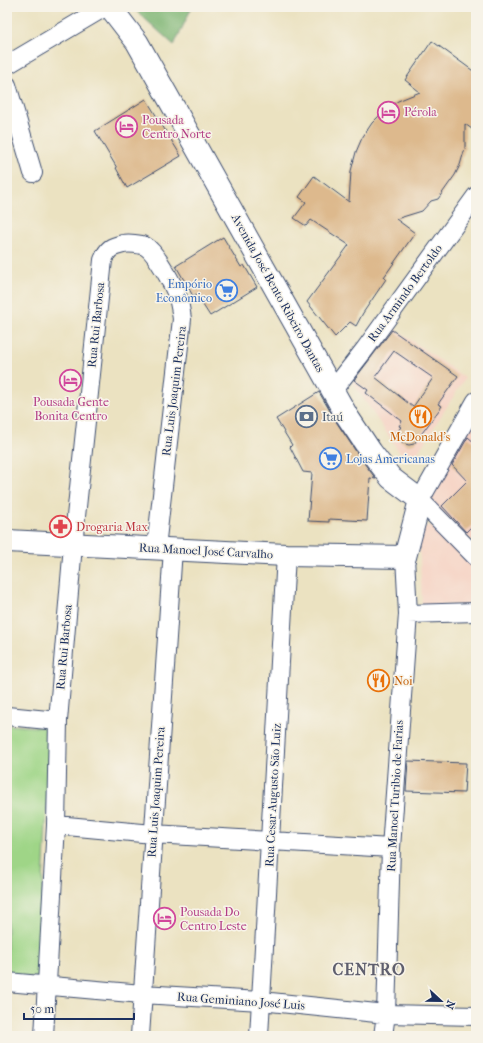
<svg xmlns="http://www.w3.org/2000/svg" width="483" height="1043" viewBox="0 0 483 1043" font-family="'IM FELL French Canon',serif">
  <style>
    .built { fill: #f6d2c3 }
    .green { fill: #9fd587; stroke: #5d8272 }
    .forest { fill: #7fb674; stroke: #4d7269 }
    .building { fill: #ddb98d; fill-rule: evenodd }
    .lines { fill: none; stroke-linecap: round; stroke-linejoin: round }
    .street-casing { stroke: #3a4a6d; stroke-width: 20 }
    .secondary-casing { stroke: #3a4a6d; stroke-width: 24 }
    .street { stroke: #fff; stroke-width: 18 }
    .secondary { stroke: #fff; stroke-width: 22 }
    .labels { text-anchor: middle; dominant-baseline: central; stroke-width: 3; stroke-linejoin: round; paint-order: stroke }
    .hotel-label { font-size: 12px; fill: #b23c85; stroke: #f7f3e8; text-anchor: start }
    .shop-label { font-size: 12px; fill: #366cbe; stroke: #f7f3e8; text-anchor: end }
    .street-label { font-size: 12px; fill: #1b2f5e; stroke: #f7f3e8 }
    .service-label { font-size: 12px; fill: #4e5e75; stroke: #f7f3e8; text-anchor: start }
    .food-label { font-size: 12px; fill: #c56008; stroke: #f7f3e8 }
    .health-label { font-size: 12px; fill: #be3a42; stroke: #f7f3e8; text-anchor: start }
    .district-label { font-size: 16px; font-weight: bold; letter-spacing: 1px; fill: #5f5f6e; stroke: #f7f3e8 }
  </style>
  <rect width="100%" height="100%" fill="#f7f3e8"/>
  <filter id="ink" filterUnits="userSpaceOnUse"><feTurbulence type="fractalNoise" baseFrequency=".025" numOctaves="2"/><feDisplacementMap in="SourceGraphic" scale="8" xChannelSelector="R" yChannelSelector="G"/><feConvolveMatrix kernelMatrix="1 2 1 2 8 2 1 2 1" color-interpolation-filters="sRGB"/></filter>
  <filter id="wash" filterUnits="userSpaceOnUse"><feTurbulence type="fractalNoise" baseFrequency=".012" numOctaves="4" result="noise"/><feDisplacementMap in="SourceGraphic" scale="16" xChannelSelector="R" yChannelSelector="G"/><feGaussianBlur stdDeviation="0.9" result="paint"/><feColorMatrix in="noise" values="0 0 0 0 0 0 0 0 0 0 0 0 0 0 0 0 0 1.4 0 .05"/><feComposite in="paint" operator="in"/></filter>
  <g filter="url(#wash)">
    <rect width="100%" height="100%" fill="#ebe2c1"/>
    <!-- built -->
    <path class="built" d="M 388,324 L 465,378 L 417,454 L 412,455 L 400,453 L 351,380 Z
      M 476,413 L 476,545 L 433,503 L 427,493 Z
      M 428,525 L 434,527 L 476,567 L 476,605 L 422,606 L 419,536 L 423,529 Z"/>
    <!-- green -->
    <path class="green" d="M 7,725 L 51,728 L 38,978 L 7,977 Z"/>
    <!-- forest -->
    <path class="forest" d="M 132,7 L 192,7 L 174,45 Z"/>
    <g id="blocks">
      <!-- building -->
      <path class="building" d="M 432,41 L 476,73 L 476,132 L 465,124 L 465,148 L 460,165 L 455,175 L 438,199 L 431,201 L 422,211 L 396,219 L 415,233 L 384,277 L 386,279 L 363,313 L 356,326 L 350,322 L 335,337 L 307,302 L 349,245 L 311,220 L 306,226 L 294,218 L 306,202 L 299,197 L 314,176 L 349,202 L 351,171 L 356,152 L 362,138 L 372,123 L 386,109 L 398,101 L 420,92 L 405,80 Z
        M 146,99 L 181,156 L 127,188 L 116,168 L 117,168 L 95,131 Z
        M 223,237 L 241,267 L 244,265 L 257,287 L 210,316 L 196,294 L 193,296 L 176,266 Z
        M 392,330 L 458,376 L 438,404 L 442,406 L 414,444 L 409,445 L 405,444 L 394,436 L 401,427 L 399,426 L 402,421 L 366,393 L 368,390 L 354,380 ZM 394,351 L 433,378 L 413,407 L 375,377 Z
        M 319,392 L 337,423 L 361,459 L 376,479 L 370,478 L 367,521 L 329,519 L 329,522 L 308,521 L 312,473 L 303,472 L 290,447 L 292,445 L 276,419 Z
        M 468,437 L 476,444 L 476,522 L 466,532 L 442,506 L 467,481 L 452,465 Z
        M 408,761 L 466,763 L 464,793 L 406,791 Z"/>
    </g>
  </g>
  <g filter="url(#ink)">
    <use href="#blocks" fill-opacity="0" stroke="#3a4a6d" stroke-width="1"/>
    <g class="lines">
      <defs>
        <path id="street" d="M 7,65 L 105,7
          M 7,85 L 33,173
          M 333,390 L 365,349 L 476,196
          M 476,401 L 420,500 L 476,557
          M 408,614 L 476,612
          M 7,716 L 58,721
          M 56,825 L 153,834 L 391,848
          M 7,982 L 142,994 L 261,1001 L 386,1014 L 476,1016
          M 44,1036 L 56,825 L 58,721 L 73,545 L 103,260 C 108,248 111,247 123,244 C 129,243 140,244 145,246 C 156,252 174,286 178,298 C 180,305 181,312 182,319 L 156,548
          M 140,1036 L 173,549
          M 259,1036 L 286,555
          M 383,1036 L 386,1014 L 391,848 L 408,614 L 405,557"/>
        <path id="secondary" d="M 7,541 L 286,555 L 405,557 L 420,500 L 391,478 L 371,452 L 347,416 L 137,42 L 110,7"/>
      </defs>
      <!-- street casing -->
      <use href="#street" class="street-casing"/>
      <!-- secondary casing -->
      <use href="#secondary" class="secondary-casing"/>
      <!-- street -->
      <use href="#street" class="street"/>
      <!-- secondary -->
      <use href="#secondary" class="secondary"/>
    </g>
  </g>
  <!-- icons -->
  <defs>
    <symbol id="hotel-ring" viewBox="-11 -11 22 22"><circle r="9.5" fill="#f7f3e8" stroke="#d1479c" stroke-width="1.5"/><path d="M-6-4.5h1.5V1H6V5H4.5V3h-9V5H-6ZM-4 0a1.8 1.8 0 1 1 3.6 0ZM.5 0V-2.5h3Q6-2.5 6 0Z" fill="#d1479c"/></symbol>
    <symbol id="supermarket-ring" viewBox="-11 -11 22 22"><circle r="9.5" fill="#f7f3e8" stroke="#3f7fe0" stroke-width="1.5"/><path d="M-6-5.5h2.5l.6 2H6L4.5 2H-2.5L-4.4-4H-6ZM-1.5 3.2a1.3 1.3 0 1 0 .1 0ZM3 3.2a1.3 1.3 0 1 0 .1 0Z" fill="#3f7fe0"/></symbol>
    <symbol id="restaurant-ring" viewBox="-11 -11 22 22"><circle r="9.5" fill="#f7f3e8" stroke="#e8710a" stroke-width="1.5"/><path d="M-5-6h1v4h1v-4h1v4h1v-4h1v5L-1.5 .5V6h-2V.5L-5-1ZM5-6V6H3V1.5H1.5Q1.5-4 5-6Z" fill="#e8710a"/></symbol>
    <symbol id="bank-ring" viewBox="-11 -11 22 22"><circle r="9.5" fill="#f7f3e8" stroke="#5c6f8a" stroke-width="1.5"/><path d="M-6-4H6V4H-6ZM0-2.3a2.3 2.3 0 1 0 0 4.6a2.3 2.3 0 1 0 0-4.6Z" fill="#5c6f8a"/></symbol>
    <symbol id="pharmacy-ring" viewBox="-11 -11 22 22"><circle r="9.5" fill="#f7f3e8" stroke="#e0444e" stroke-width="1.5"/><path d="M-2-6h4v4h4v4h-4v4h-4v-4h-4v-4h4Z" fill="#e0444e"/></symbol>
  </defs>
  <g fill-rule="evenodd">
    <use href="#hotel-ring" x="376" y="100" width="25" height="25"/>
    <use href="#hotel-ring" x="114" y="114" width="25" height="25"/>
    <use href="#supermarket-ring" x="214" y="278" width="25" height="25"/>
    <use href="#hotel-ring" x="58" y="368" width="25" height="25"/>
    <use href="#restaurant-ring" x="408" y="404" width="25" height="25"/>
    <use href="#bank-ring" x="294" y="404" width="25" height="25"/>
    <use href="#supermarket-ring" x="318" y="446" width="25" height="25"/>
    <use href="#pharmacy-ring" x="48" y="514" width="25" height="25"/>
    <use href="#restaurant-ring" x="366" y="668" width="25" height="25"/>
    <use href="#hotel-ring" x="152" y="906" width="25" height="25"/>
  </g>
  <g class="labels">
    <!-- hotel labels -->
    <g class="hotel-label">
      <text x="404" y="112">Pérola</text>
      <text x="142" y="120">Pousada<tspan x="142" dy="14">Centro Norte</tspan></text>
      <text x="71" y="402" text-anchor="middle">Pousada Gente<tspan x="71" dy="14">Bonita Centro</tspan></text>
      <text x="180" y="912">Pousada Do<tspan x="180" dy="14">Centro Leste</tspan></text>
    </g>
    <!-- shop labels -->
    <g class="shop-label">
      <text x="212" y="284">Empório<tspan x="212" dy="14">Econômico</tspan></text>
      <text x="346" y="459" text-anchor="start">Lojas Americanas</text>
    </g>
    <!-- street labels -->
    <g class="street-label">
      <text transform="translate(278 293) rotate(61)">Avenida José Bento Ribeiro Dantas</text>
      <text transform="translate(405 293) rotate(-54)">Rua Armindo Bertoldo</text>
      <text transform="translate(96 325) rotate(-84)">Rua Rui Barbosa</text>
      <text transform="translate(174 391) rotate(-83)">Rua Luis Joaquim Pereira</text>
      <text transform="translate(206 551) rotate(3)">Rua Manoel José Carvalho</text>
      <text transform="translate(64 647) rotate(-85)">Rua Rui Barbosa</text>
      <text transform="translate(156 792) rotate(-86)">Rua Luis Joaquim Pereira</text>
      <text transform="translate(273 795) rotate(-87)">Rua Cesar Augusto São Luiz</text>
      <text transform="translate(395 796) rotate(-87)">Rua Manoel Turibio de Farias</text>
      <text transform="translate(241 1001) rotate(4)">Rua Geminiano José Luis</text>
    </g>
    <!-- service labels -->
    <g class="service-label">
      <text x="322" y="417">Itaú</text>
    </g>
    <!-- food labels -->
    <g class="food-label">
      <text x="420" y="437">McDonald's</text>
      <text x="394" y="681" text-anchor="start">Noi</text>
    </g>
    <!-- health labels -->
    <g class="health-label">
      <text x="76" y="527">Drogaria Max</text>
    </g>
    <!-- district labels -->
    <g class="district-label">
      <text x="369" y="969">CENTRO</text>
    </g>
  </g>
  <!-- margin -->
  <rect width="483" height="1043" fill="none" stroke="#f7f3e8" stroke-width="24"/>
  <!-- north arrow -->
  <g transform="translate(441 1001) rotate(112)" stroke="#f7f3e8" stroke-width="3" paint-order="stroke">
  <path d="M0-3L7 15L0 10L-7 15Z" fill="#1b2f5e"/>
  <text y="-6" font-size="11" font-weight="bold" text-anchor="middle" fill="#1b2f5e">N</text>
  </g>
  <!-- scale -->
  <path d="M24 1013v6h110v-6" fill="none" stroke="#1b2f5e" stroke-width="2"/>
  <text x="30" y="1013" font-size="12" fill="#1b2f5e" stroke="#f7f3e8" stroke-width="3" paint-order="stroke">50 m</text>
</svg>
